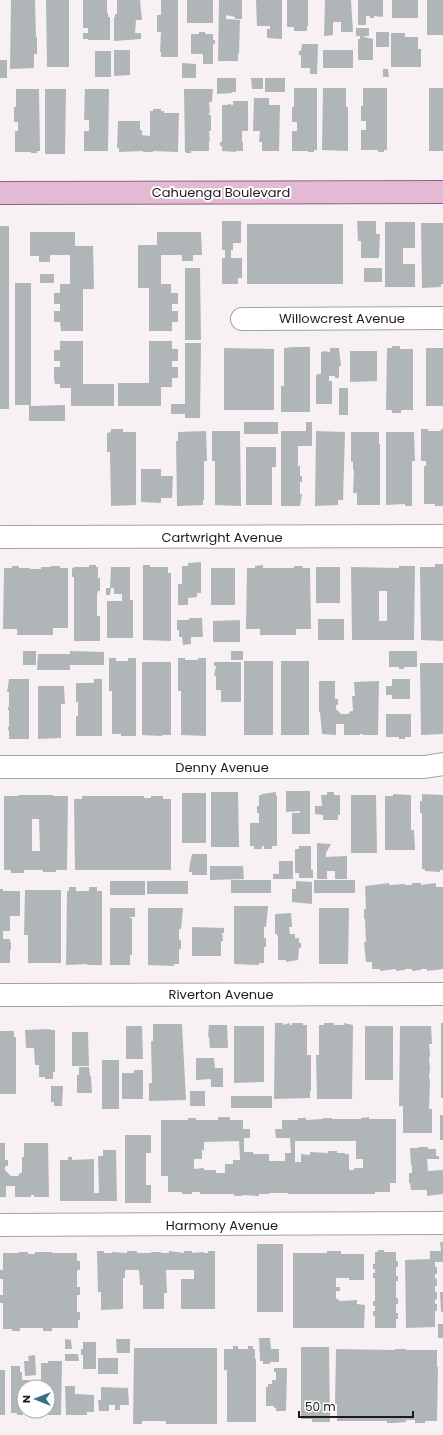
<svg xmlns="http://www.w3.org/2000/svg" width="443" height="1435" viewBox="0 0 443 1435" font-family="Poppins,sans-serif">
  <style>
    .building { fill: #b0b6b8; fill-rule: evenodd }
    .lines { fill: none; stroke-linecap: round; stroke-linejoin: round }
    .minor-casing { stroke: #a5a0a3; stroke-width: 24 }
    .major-casing { stroke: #916381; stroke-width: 24 }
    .minor { stroke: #fff; stroke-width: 22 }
    .major { stroke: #e3b9d4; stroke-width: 22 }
    .labels { text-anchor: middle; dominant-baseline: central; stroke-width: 4; stroke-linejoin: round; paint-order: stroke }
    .street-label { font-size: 13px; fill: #1d1b1c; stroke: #fff }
  </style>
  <rect width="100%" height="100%" fill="#f7f1f4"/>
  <!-- building -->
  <path class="building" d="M 11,0 L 35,0 L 36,37 L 37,37 L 37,54 L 34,54 L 34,68 L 10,69 Z
    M 46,0 L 69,0 L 69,67 L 47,67 Z
    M 83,0 L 107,0 L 107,13 L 108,13 L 108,17 L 110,17 L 110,40 L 88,40 L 88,39 L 83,39 L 83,33 L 88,33 L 88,28 L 83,28 Z
    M 117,0 L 140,0 L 142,20 L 136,20 L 135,33 L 141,33 L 141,39 L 114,41 L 114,17 L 115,17 L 115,14 L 117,14 Z
    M 161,0 L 178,0 L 178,57 L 161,57 L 161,52 L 160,52 L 161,32 L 157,32 L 157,15 L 161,15 Z
    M 187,0 L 213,0 L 213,23 L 187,23 Z
    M 219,0 L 242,0 L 242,19 L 235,19 L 235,17 L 226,15 L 226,19 L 240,20 L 239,54 L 238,54 L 238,61 L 218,61 Z
    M 256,0 L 282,0 L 282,39 L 267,38 L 267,29 L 270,29 L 270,26 L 257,26 Z
    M 287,0 L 308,0 L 308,26 L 307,26 L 307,31 L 294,31 L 294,27 L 287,27 Z
    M 325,0 L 351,0 L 353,32 L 341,32 L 341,22 L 333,22 L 333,35 L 324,36 Z
    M 358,0 L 383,0 L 383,17 L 374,16 L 374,18 L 370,18 L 370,16 L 366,16 L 366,25 L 358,25 Z
    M 392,0 L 418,0 L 418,18 L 392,18 Z
    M 427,0 L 443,0 L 443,35 L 427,35 Z
    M 356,28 L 369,28 L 369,36 L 364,36 L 364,37 L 373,39 L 373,60 L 358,60 L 358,39 L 360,39 L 360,36 L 356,36 Z
    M 199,32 L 205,32 L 205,34 L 213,34 L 213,40 L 215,40 L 215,44 L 213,44 L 213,64 L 203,64 L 203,54 L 191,54 L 191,34 L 199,34 Z
    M 376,32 L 389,32 L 389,47 L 376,47 Z
    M 391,33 L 405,33 L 405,37 L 418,37 L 418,49 L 421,49 L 421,67 L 391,67 Z
    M 302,44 L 318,44 L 317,74 L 310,74 L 310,68 L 301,68 L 301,55 L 299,55 L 299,51 L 301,51 Z
    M 114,50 L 130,50 L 130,75 L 114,76 Z
    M 323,50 L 353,50 L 353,68 L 323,68 Z
    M 95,51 L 111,51 L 111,77 L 95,77 Z
    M 0,60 L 7,60 L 7,78 L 0,78 Z
    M 182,63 L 196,64 L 196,78 L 182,78 Z
    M 383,69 L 388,69 L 389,77 L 383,77 Z
    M 217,78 L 236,78 L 236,92 L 232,92 L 232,93 L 217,94 Z
    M 251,78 L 263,78 L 263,89 L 252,89 Z
    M 265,78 L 285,78 L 285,92 L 265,92 Z
    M 294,88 L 317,88 L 317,150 L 314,150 L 314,152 L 308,152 L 308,151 L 292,151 L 292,131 L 297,131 L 297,122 L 292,122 L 292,107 L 294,107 Z
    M 323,88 L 346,88 L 346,107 L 348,107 L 348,151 L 322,150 Z
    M 363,88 L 387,88 L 387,150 L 384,150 L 384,152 L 378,152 L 378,150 L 361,150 L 361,130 L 366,130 L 366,121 L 361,121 L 361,106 L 363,106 Z
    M 429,88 L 443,88 L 443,151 L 429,151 Z
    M 16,89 L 39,89 L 40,151 L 37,151 L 37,153 L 31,153 L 31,152 L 15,152 L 15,131 L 18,131 L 18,122 L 14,122 L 14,107 L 16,107 Z
    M 45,89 L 66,89 L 65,154 L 45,154 Z
    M 85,89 L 109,89 L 108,151 L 84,151 L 84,131 L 89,131 L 89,120 L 84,120 Z
    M 184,89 L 213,89 L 212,102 L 209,102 L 210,113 L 209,113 L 209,115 L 211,115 L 211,131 L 209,131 L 210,141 L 209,141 L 209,151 L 191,151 L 191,153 L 186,153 L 186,152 L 185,152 Z
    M 254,98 L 269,98 L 269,105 L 280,105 L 279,151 L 262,151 L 262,142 L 259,142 L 260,131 L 253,131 Z
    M 233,101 L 248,101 L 248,131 L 242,131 L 242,142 L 243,142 L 243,151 L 236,151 L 236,152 L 222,151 L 222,146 L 220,146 L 220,142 L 222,142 L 222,105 L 228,105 L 228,104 L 233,105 Z
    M 153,109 L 161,109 L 161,111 L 164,111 L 164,113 L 179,113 L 178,152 L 153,151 L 153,152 L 143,152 L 143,151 L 119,152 L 119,148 L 117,148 L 118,121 L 140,121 L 140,130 L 142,130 L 142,135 L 150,136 L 150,111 L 153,111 Z
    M 222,221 L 241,221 L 241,243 L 233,243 L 233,250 L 231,250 L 231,258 L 242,258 L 242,278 L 238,278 L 238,284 L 222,284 L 222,258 L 225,258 L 225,250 L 222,250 Z
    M 357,221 L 376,221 L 376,234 L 380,234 L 379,258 L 361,258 L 361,241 L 358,241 Z
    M 385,222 L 415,222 L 415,248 L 403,248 L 403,264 L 415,264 L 415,287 L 385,287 Z
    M 421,223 L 443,223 L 443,284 L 441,284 L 441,287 L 422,288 Z
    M 247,224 L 343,224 L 343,284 L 247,284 Z
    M 0,226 L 9,226 L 9,409 L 0,409 Z
    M 30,232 L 75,232 L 75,246 L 93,246 L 94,289 L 83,289 L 83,331 L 61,331 L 60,322 L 54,322 L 54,311 L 60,311 L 60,304 L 54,304 L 54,293 L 60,293 L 60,284 L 70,284 L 70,255 L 50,255 L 50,262 L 39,262 L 39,256 L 30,256 Z
    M 157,232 L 201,232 L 202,255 L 193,255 L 193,261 L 182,261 L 182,255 L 161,255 L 161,284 L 171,284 L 171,293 L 178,293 L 178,304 L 172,304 L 172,311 L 178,311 L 178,322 L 172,322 L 172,331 L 149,331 L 149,288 L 138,288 L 138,245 L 157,245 Z
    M 185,268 L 200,268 L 201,340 L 185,340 Z
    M 364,268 L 382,268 L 382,282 L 364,282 Z
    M 40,274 L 54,274 L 54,283 L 40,283 Z
    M 15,283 L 31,283 L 31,406 L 65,405 L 65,421 L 29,421 L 29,405 L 15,405 Z
    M 60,341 L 83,341 L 83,384 L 114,384 L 114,406 L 71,406 L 71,388 L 60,388 L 60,384 L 55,384 L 54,379 L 54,367 L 60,367 L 60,361 L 54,361 L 54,350 L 60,350 Z
    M 149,341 L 172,341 L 172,349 L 178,349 L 178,361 L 172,361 L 172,367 L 178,367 L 178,378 L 172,378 L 172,387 L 161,387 L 161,406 L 118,406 L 118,383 L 149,383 Z
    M 185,343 L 201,343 L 200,418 L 185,418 L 185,414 L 171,414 L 171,404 L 185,404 Z
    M 392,346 L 400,346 L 400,349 L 413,349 L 413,410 L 401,410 L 401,413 L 392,413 L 392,410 L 386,410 L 387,348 L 392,348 Z
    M 294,347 L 310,347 L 310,412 L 281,412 L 281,386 L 284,386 L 284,348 Z
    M 224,348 L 274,349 L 274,410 L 224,410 Z
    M 330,348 L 339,348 L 341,366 L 339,366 L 339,378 L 335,378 L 335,376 L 329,376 L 329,381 L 332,381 L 332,404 L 316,404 L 316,376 L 317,374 L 321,374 L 321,352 L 323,352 L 323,351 L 330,352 Z
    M 426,348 L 443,348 L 443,406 L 426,406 Z
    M 350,351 L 377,351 L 377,381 L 350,382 Z
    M 339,388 L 348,388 L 348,415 L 339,415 Z
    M 244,422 L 278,422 L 278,434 L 244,434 Z
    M 306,422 L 312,422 L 312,446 L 298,446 L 298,466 L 300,466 L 300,476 L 302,476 L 302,482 L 300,482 L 300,494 L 302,494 L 300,506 L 281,506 L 281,431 L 306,431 Z
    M 111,429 L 123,429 L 123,432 L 136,432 L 136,505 L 111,506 L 110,452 L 107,452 L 107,433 L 111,432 Z
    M 421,429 L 428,429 L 428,431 L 441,431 L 441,429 L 443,429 L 443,506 L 435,506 L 435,504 L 424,504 L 424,466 L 426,466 L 426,461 L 421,461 Z
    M 206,431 L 207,461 L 204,461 L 204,500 L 203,500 L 203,505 L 177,506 L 176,441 L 178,441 L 178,432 Z
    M 212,431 L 240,431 L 241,506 L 215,505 L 215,461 L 212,461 Z
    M 316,431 L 345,432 L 343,500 L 338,500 L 338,505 L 315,506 Z
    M 351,432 L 379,432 L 379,444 L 380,444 L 380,505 L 357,505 L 357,493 L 353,493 L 354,470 L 353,470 L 353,462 L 351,462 Z
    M 386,432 L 414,432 L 415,461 L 412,461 L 412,506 L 405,506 L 405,504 L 386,505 Z
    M 246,447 L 276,447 L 276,467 L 272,467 L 272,505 L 246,505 Z
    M 141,469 L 161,469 L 161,476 L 173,476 L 172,498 L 161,498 L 161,503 L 141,502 Z
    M 201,562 L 201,593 L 197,593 L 197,597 L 188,598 L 188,605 L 178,605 L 178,584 L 182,584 L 182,566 L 188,566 L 188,563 Z
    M 435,564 L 442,564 L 443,565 L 443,641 L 421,640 L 420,567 L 435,567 Z
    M 89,565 L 96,565 L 96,567 L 98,567 L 98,578 L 100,578 L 100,591 L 98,591 L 97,596 L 97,616 L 100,616 L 100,641 L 74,641 L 74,577 L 72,577 L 72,569 L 74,567 L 89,567 Z
    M 143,565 L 150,565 L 150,567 L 168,567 L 168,573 L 171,573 L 171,641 L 143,640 Z
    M 263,565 L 263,568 L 294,568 L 294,566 L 302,566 L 303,568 L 310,568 L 311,629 L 296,629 L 296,635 L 260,635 L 260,629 L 246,629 L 247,568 L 255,568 L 255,566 Z
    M 12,566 L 19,566 L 19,568 L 30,568 L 30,569 L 41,569 L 41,567 L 51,567 L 51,566 L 60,566 L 60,568 L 68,568 L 68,628 L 53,628 L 53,635 L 17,635 L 17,629 L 3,629 L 4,568 L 12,568 Z
    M 399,566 L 415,566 L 414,640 L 352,640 L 351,567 L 399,568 ZM 379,591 L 387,591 L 387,621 L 379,621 Z
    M 111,567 L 130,567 L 130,600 L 133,600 L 133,638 L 107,638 L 107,601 L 122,601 L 122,594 L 114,594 L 114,588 L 111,588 L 110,595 L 106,595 L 106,588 L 110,588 Z
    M 316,567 L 340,567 L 340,603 L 316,603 Z
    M 211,568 L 235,568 L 235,605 L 211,605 Z
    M 190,618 L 202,618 L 203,637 L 191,637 L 191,644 L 183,645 L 182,637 L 179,637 L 179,630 L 177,630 L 177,620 L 188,620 Z
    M 318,619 L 344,619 L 344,640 L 318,640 Z
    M 240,620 L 240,642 L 213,642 L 213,621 Z
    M 23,651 L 36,651 L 36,665 L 23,665 Z
    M 70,651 L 104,652 L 104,665 L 70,665 L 70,670 L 37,670 L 38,654 L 70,654 Z
    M 231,651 L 243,651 L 243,660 L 231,660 Z
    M 389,651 L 417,651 L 417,667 L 404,667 L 404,669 L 399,669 L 399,667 L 389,667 Z
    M 109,658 L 116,658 L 116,661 L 128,661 L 128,658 L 136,658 L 136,736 L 121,736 L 121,734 L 112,734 L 112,691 L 109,691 Z
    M 178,658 L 185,658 L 185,660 L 198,660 L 198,658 L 206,658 L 206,736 L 181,735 L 181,691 L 178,691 Z
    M 244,661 L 273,661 L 273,735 L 244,735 Z
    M 281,661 L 309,661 L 309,735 L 281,735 Z
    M 142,662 L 171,662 L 171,735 L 162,735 L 162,736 L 142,735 Z
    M 214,662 L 241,662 L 241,702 L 221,702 L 221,690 L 216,690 L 216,676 L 214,676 L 216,666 L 214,666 Z
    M 420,663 L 443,663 L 443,734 L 421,735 Z
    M 9,679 L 29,679 L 29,739 L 9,739 L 9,730 L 8,730 L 8,727 L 9,727 L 9,710 L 8,710 L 8,707 L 9,707 L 9,692 L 7,692 Z
    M 94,679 L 102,679 L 102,736 L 76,736 L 76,716 L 78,716 L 78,702 L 76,702 L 76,683 L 94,683 Z
    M 392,679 L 410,679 L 410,699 L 392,699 L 392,695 L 386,695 L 386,686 L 392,686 Z
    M 319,681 L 335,681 L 335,699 L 338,699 L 338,705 L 336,705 L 336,709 L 341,714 L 348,714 L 351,711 L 353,711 L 352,696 L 355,696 L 354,682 L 379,681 L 378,735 L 363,735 L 363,734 L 360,734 L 360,735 L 344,735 L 344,724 L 336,724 L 336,735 L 322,734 L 320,712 L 319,712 Z
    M 38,686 L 64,686 L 65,704 L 61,704 L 61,738 L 38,739 Z
    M 386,714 L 411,714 L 411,737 L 405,737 L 405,739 L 399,739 L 399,737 L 386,737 Z
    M 286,791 L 310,791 L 310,834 L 292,834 L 292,813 L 299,813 L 301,811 L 286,812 Z
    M 211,792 L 238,792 L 239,847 L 211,847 Z
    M 276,792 L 276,796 L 277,796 L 277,846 L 272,846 L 272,849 L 264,849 L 264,846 L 262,846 L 262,849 L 254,849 L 254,846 L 250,846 L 250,823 L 259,823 L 259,813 L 257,813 L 257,806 L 259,806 L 259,795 L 262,795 L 262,794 Z
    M 327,792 L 334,792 L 334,795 L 340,795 L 340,815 L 338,815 L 338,820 L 323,820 L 323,815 L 315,814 L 315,806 L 322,806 L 321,795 L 327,795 Z
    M 182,793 L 206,793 L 206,843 L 182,843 Z
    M 393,794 L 411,795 L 411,830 L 414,830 L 415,850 L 385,850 L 385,796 L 393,796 Z
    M 422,794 L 443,795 L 443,870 L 440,870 L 440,872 L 425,871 L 425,869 L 422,869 L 422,813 L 420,813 L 420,801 L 422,801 Z
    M 18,795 L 53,795 L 53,796 L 68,796 L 67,870 L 56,870 L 56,872 L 43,872 L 43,870 L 24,870 L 24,873 L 11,873 L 11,870 L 4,870 L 4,796 L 18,796 ZM 32,819 L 39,819 L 40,851 L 32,851 Z
    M 351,795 L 376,795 L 377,853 L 351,853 Z
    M 82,796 L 144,796 L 144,798 L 151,798 L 151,796 L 163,796 L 163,799 L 171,799 L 171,870 L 75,870 L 74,799 L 82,799 Z
    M 317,843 L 331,844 L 326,853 L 326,857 L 347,856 L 347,879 L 335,879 L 335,871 L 327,871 L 327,879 L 317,879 Z
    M 299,846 L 311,846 L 311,870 L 313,870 L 313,878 L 299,878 L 299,873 L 295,873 L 295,849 L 299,849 Z
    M 192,854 L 207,854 L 207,875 L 192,875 L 192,872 L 189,872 L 190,863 Z
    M 279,861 L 293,861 L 293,879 L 273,879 L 273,874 L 279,874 Z
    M 210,866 L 243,866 L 244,879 L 210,880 Z
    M 231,880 L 271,880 L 271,893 L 231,893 Z
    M 314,880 L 355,880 L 355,893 L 314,893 Z
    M 110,881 L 145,881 L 145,895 L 110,895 Z
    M 147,881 L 188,881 L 188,894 L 147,894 Z
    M 296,881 L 312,882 L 312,904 L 292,902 L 292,889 L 296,889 Z
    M 389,883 L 389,885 L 405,884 L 405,885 L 412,885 L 412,883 L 421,883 L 421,885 L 436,883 L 436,887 L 443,887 L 443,969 L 427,971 L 427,969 L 421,969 L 421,970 L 412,971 L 412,969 L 405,969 L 405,970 L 396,971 L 396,969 L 380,971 L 380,969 L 372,969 L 372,962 L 366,962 L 364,942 L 366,942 L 365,919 L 364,919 L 364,909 L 366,909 L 365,886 Z
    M 69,887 L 76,887 L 76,891 L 89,891 L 89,887 L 97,887 L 97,891 L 102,891 L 102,965 L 87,965 L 87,964 L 66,965 L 67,891 L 69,891 Z
    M 0,889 L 3,889 L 3,891 L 20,891 L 20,916 L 10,916 L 10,931 L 3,931 L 3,939 L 10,939 L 10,942 L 11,942 L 11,950 L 10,950 L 10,963 L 0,963 Z
    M 25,890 L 61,890 L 61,963 L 28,963 L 28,935 L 24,935 Z
    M 234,906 L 268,906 L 266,927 L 264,927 L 264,938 L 266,938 L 266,947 L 264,947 L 264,963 L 259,963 L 259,965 L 234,964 Z
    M 110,908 L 135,908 L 135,917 L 130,917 L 130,918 L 132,918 L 132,955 L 130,955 L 130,965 L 110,965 Z
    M 148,908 L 183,908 L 181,929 L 179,929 L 179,940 L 181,940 L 181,949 L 179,949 L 179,964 L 174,964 L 174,966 L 148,965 Z
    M 319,908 L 349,908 L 348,964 L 319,964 Z
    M 291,913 L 292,927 L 289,927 L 290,934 L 295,934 L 295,938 L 299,938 L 299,943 L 301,943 L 301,948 L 299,948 L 298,960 L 286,962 L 286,960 L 278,960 L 278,938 L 277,934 L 275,934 L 275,914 Z
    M 192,927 L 224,928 L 224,933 L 222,933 L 223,941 L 221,941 L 221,956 L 192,956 Z
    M 275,1023 L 283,1023 L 283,1025 L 290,1023 L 290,1025 L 292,1025 L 292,1023 L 303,1023 L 303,1025 L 307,1025 L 307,1055 L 311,1055 L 311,1091 L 310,1091 L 310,1098 L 274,1099 Z
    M 324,1023 L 334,1023 L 334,1025 L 344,1025 L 344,1023 L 353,1025 L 352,1099 L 317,1099 L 316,1055 L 319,1055 L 319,1025 L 324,1025 Z
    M 441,1023 L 443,1023 L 443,1098 L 441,1098 Z
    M 153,1024 L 182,1024 L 186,1100 L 149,1101 L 149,1083 L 152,1083 L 151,1041 L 153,1041 Z
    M 209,1025 L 227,1025 L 228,1048 L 210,1048 L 209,1037 L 208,1037 Z
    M 126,1026 L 142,1026 L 143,1059 L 126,1059 Z
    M 234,1026 L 264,1026 L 264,1082 L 234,1083 Z
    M 365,1026 L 393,1026 L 393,1080 L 365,1080 Z
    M 400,1026 L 431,1026 L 432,1044 L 429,1044 L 430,1054 L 429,1060 L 430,1068 L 429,1076 L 430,1082 L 429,1109 L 432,1109 L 432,1133 L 403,1133 L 403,1106 L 399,1106 Z
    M 50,1029 L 50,1030 L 55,1030 L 55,1072 L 53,1072 L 53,1079 L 45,1079 L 45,1077 L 39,1077 L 39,1065 L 35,1065 L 34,1048 L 26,1048 L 25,1030 Z
    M 0,1031 L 14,1031 L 14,1037 L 16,1037 L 16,1094 L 0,1094 Z
    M 72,1032 L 88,1032 L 89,1066 L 72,1066 Z
    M 196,1058 L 214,1058 L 215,1068 L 223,1068 L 223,1087 L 211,1087 L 211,1079 L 196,1080 Z
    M 102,1060 L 119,1060 L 119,1109 L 102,1109 Z
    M 79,1067 L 89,1067 L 90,1076 L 91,1076 L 92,1093 L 77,1093 L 77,1075 L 79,1075 Z
    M 134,1070 L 143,1070 L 143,1099 L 122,1099 L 122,1073 L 134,1073 Z
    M 51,1086 L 63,1086 L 62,1106 L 54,1106 L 54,1102 L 51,1102 Z
    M 190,1091 L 205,1091 L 205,1106 L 190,1106 Z
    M 231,1096 L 272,1096 L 272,1108 L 231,1108 Z
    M 440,1115 L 443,1115 L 443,1140 L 440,1140 Z
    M 218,1117 L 230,1117 L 230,1120 L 243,1120 L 243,1129 L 250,1129 L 250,1138 L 244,1138 L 244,1152 L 253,1152 L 253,1154 L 269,1154 L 269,1161 L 285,1161 L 285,1153 L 291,1153 L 290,1138 L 276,1138 L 275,1129 L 282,1129 L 282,1120 L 298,1120 L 298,1118 L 306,1118 L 306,1120 L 323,1119 L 323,1118 L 332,1118 L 332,1119 L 361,1119 L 361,1118 L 369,1117 L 369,1119 L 396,1119 L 396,1183 L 390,1183 L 390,1192 L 375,1192 L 375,1194 L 288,1194 L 288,1193 L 269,1193 L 269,1194 L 259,1194 L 259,1196 L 242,1195 L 242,1196 L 234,1196 L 234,1194 L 200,1194 L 200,1192 L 192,1192 L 192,1194 L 182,1194 L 182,1192 L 168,1192 L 168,1176 L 161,1176 L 161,1120 L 188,1120 L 188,1118 L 196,1118 L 196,1120 L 218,1120 ZM 239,1141 L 240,1160 L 233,1160 L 233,1164 L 225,1164 L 225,1173 L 216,1173 L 216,1170 L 204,1170 L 204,1168 L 194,1169 L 194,1159 L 202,1159 L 202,1150 L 204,1150 L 204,1142 ZM 295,1141 L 356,1141 L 356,1159 L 363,1159 L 363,1168 L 354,1168 L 354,1170 L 349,1170 L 349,1154 L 345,1154 L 345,1153 L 337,1153 L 337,1151 L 328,1151 L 328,1153 L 310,1152 L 310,1155 L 301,1154 L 301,1162 L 295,1162 Z
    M 125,1135 L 151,1135 L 151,1153 L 146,1153 L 146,1185 L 151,1185 L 151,1203 L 125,1203 Z
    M 0,1143 L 5,1143 L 5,1160 L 8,1160 L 8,1166 L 5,1166 L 5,1170 L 11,1176 L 18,1176 L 20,1173 L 22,1173 L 22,1157 L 24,1157 L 24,1143 L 48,1143 L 49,1197 L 34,1197 L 34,1195 L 31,1195 L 31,1197 L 15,1197 L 15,1186 L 6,1186 L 6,1197 L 0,1197 Z
    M 418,1147 L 428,1147 L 428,1149 L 436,1149 L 436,1156 L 439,1156 L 439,1159 L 427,1159 L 428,1171 L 443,1170 L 443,1194 L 427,1196 L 427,1190 L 411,1190 L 410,1183 L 409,1183 L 409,1173 L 412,1173 L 412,1165 L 411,1165 L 410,1148 L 418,1148 Z
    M 103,1150 L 116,1150 L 117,1201 L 60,1201 L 60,1160 L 68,1160 L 68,1157 L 72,1157 L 72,1160 L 94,1159 L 94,1193 L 99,1193 L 98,1156 L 103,1156 Z
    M 440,1242 L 443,1242 L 443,1262 L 435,1262 L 435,1267 L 437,1267 L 437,1274 L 435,1274 L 435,1278 L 437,1279 L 437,1286 L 435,1286 L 435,1292 L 437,1292 L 437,1299 L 435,1300 L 435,1304 L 437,1304 L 437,1311 L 435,1311 L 435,1327 L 406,1328 L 405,1260 L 430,1259 L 430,1251 L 441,1251 Z
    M 257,1244 L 283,1244 L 283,1312 L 257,1312 Z
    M 378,1250 L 384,1250 L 384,1252 L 396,1252 L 396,1261 L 398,1261 L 398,1267 L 396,1267 L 396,1276 L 398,1276 L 398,1281 L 396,1281 L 396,1298 L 398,1298 L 398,1304 L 396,1304 L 396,1313 L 398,1313 L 398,1319 L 396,1319 L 396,1328 L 375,1328 L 375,1316 L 373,1316 L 373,1311 L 375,1311 L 375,1306 L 373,1306 L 373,1301 L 375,1301 L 375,1278 L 373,1278 L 373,1273 L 375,1273 L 375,1269 L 373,1269 L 373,1264 L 375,1264 L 375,1252 L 378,1252 Z
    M 97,1251 L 104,1251 L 104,1253 L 112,1253 L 112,1252 L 127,1253 L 127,1251 L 136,1251 L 138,1253 L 151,1253 L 151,1252 L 161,1252 L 161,1253 L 169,1253 L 169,1251 L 184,1253 L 184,1251 L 192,1251 L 192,1253 L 204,1252 L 204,1253 L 208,1253 L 208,1251 L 215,1251 L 215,1309 L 181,1309 L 181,1279 L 194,1279 L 194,1270 L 166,1270 L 167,1293 L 164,1293 L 164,1309 L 143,1309 L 143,1285 L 140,1285 L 139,1270 L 125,1270 L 125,1278 L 123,1278 L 123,1309 L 101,1310 L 101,1292 L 98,1292 Z
    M 327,1251 L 341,1251 L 341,1254 L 364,1254 L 364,1280 L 349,1280 L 349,1278 L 336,1278 L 336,1287 L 340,1287 L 340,1291 L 336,1291 L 336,1298 L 340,1301 L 357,1300 L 357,1304 L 365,1305 L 364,1328 L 293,1328 L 293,1253 L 327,1253 Z
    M 19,1252 L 28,1252 L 28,1254 L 35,1254 L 35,1252 L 52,1252 L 52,1253 L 77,1253 L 77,1261 L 80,1261 L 80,1270 L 77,1270 L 77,1287 L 80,1287 L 80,1295 L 77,1295 L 77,1312 L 80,1312 L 80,1320 L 78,1320 L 78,1328 L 52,1328 L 52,1331 L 43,1331 L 43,1328 L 20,1328 L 20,1331 L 12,1331 L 12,1329 L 3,1329 L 3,1303 L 0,1303 L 0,1295 L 3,1295 L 3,1279 L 0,1279 L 0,1270 L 3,1270 L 3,1253 L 19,1253 Z
    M 440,1292 L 443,1292 L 443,1312 L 441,1312 Z
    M 438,1324 L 443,1324 L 443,1338 L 438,1338 Z
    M 259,1338 L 270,1338 L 271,1349 L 279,1349 L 279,1362 L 270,1362 L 270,1364 L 263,1364 L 263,1361 L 260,1361 Z
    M 65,1339 L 71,1340 L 72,1349 L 65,1349 Z
    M 116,1339 L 130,1339 L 130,1353 L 117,1353 Z
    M 83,1342 L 96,1342 L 96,1369 L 83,1369 L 83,1355 L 81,1355 L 81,1349 L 83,1349 Z
    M 233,1346 L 238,1346 L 238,1349 L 248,1349 L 248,1346 L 253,1346 L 253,1349 L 255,1349 L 255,1359 L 256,1359 L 256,1422 L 227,1422 L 227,1370 L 224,1370 L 224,1349 L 233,1349 Z
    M 301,1347 L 329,1347 L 330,1422 L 312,1422 L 312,1419 L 301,1419 Z
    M 134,1348 L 217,1348 L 217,1424 L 166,1424 L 166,1421 L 142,1421 L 142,1424 L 133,1424 Z
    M 336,1349 L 395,1350 L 395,1349 L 406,1349 L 406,1350 L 437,1350 L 437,1367 L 438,1367 L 437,1421 L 425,1421 L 425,1423 L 415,1423 L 415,1420 L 406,1420 L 406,1422 L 395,1423 L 387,1423 L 387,1421 L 337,1421 L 337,1404 L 335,1404 Z
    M 65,1354 L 78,1354 L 79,1361 L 65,1361 Z
    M 35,1355 L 36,1375 L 25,1376 L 24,1361 L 29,1361 L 28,1356 Z
    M 98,1358 L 118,1358 L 118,1374 L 98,1374 Z
    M 48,1361 L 62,1361 L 61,1415 L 40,1415 L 40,1411 L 48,1411 L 48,1390 L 49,1386 L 41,1386 L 41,1363 L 48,1363 Z
    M 11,1366 L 20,1366 L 20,1372 L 22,1372 L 22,1380 L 29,1380 L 29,1387 L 24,1387 L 23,1415 L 17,1415 L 17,1413 L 11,1413 Z
    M 274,1368 L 287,1368 L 286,1411 L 276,1411 L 276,1408 L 274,1408 L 274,1406 L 266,1406 L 266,1387 L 268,1387 L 268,1384 L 272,1384 L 272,1380 L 276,1380 L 276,1372 L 274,1372 Z
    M 0,1370 L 5,1370 L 5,1415 L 0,1415 Z
    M 65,1386 L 75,1386 L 75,1394 L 94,1395 L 94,1412 L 87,1412 L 87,1415 L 66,1415 Z
    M 101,1387 L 128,1388 L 129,1405 L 120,1405 L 120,1410 L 115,1410 L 115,1405 L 109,1405 L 109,1411 L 99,1411 L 98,1400 L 101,1400 Z"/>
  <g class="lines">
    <defs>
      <path id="minor" d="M 242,319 L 443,318
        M 0,537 L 443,536
        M 0,767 L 424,767 L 443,764
        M 0,995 L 443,994
        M 0,1225 L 443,1223"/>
      <path id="major" d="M 0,193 L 443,192"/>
    </defs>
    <!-- minor casing -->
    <use href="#minor" class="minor-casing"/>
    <!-- major casing -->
    <use href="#major" class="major-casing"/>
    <!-- minor -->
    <use href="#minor" class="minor"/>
    <!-- major -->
    <use href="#major" class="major"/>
  </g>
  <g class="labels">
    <!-- street labels -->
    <g class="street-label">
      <text x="221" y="192">Cahuenga Boulevard</text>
      <text x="342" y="318">Willowcrest Avenue</text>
      <text x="222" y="537">Cartwright Avenue</text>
      <text x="222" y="767">Denny Avenue</text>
      <text x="221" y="994">Riverton Avenue</text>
      <text x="222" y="1225">Harmony Avenue</text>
    </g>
  </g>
  <!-- north arrow -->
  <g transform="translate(36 1399) rotate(270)"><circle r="19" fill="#ffffff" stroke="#a5a4a4"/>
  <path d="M0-3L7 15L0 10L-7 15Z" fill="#317285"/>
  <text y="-6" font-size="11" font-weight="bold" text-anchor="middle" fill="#1d1b1c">N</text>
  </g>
  <!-- scale -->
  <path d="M299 1411v6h114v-6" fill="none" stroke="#1d1b1c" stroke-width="2"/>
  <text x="305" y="1411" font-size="12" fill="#1d1b1c" stroke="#ffffff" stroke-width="3" paint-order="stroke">50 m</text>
</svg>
